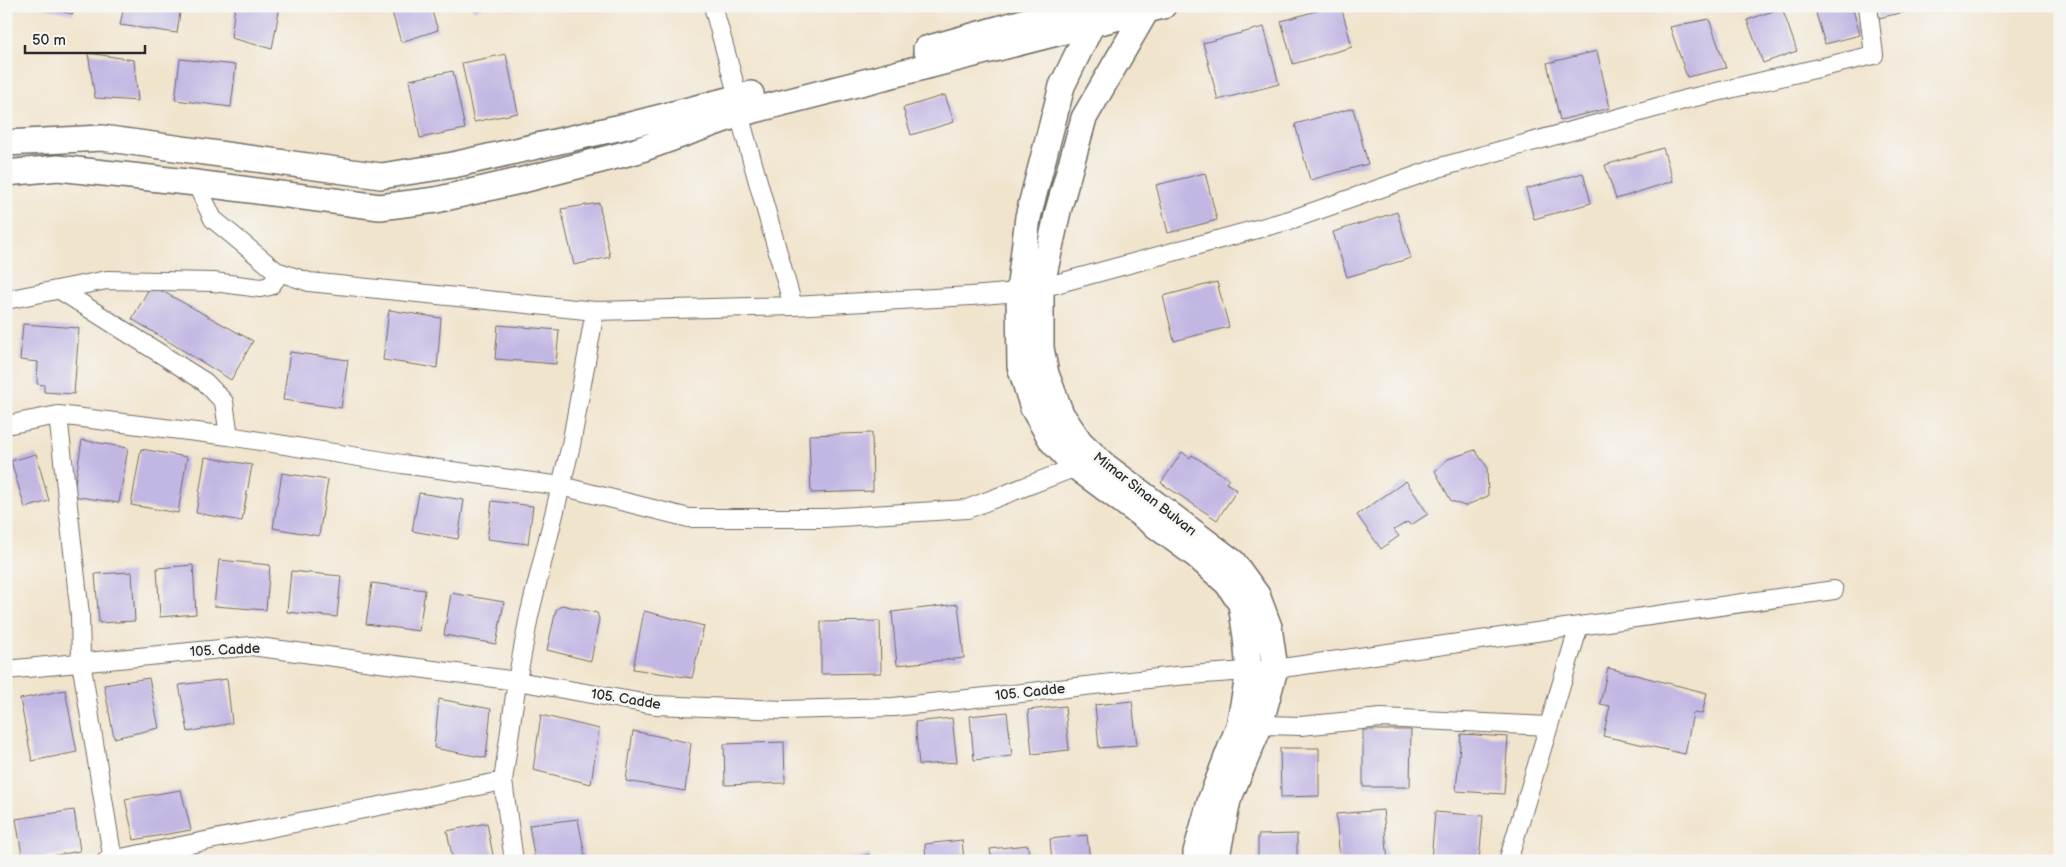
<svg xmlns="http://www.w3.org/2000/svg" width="2066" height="867" viewBox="0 0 2066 867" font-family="'Balsamiq Sans',sans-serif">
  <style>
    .building { fill: #c2b7e3 }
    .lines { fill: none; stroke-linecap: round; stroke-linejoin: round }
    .street-casing { stroke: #706c64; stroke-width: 20 }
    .secondary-casing { stroke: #706c64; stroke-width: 28 }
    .street { stroke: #fff; stroke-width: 18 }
    .secondary { stroke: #fff; stroke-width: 25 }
    .labels { text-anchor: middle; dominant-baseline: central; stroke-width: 5; stroke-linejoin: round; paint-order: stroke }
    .street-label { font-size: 14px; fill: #2b2b2b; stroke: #f6f6f2 }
  </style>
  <rect width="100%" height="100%" fill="#f6f6f2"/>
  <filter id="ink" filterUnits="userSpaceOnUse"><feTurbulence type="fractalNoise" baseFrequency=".02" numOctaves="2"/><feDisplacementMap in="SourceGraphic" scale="10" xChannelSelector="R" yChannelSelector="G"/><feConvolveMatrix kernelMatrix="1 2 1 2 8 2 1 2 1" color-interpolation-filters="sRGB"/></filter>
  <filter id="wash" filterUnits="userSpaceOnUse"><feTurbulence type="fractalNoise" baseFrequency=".0096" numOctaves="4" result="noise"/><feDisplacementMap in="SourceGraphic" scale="20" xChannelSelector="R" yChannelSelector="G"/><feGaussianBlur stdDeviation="1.12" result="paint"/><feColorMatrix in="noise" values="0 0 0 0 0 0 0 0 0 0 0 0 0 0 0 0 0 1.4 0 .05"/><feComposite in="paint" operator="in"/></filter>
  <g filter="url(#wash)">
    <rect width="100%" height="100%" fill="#f1e4cd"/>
    <g id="blocks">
      <!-- building -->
      <path class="building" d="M 35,6 L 74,6 L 73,14 Z
        M 124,6 L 181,6 L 177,33 L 120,25 Z
        M 235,6 L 280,6 L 272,49 L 231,38 Z
        M 390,6 L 430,6 L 438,30 L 401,42 Z
        M 472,6 L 484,6 L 474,11 Z
        M 1334,6 L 1341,6 L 1352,47 L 1293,64 L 1281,21 Z
        M 1814,6 L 1852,6 L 1860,35 L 1825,44 Z
        M 1877,6 L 1925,6 L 1925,7 L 1879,18 Z
        M 1782,8 L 1797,51 L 1763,63 L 1747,20 Z
        M 1709,19 L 1726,68 L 1687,77 L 1670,27 Z
        M 1264,27 L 1279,84 L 1218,100 L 1203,43 Z
        M 1597,51 L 1610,108 L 1560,120 L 1547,63 Z
        M 88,53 L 134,60 L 138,101 L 95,98 Z
        M 506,54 L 518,113 L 474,122 L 462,63 Z
        M 180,59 L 236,65 L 231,107 L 175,100 Z
        M 453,71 L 465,129 L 420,138 L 409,80 Z
        M 945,95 L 954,122 L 911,135 L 903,108 Z
        M 1353,108 L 1368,164 L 1310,180 L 1295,124 Z
        M 1663,148 L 1673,181 L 1616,199 L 1605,165 Z
        M 1205,173 L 1217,220 L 1168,233 L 1156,185 Z
        M 1583,173 L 1591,203 L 1534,219 L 1526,189 Z
        M 599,203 L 610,257 L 574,265 L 561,209 Z
        M 1397,212 L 1411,258 L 1347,277 L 1333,232 Z
        M 1217,282 L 1229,327 L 1174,341 L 1163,296 Z
        M 151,285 L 253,341 L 231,380 L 132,319 Z
        M 389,310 L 441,318 L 437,368 L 383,360 Z
        M 23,324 L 79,328 L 74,394 L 44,392 L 44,385 L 37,384 L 38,362 L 20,360 Z
        M 498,325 L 559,330 L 556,364 L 495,359 Z
        M 290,352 L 348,360 L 341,408 L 283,400 Z
        M 872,433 L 873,491 L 811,493 L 809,435 Z
        M 82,440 L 128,448 L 119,503 L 73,496 Z
        M 141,449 L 187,457 L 178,513 L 131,505 Z
        M 1475,450 L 1487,467 L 1488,496 L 1465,506 L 1451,501 L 1435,471 L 1448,459 Z
        M 1182,452 L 1190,458 L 1192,455 L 1229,479 L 1226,483 L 1237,490 L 1217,520 L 1161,483 Z
        M 36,454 L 49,501 L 25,508 L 11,461 Z
        M 205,457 L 252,465 L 242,521 L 196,513 Z
        M 282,473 L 328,480 L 319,536 L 273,528 Z
        M 1406,481 L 1428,514 L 1411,525 L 1407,522 L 1394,530 L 1399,536 L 1381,549 L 1357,515 Z
        M 419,493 L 464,500 L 458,539 L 412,531 Z
        M 492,501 L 533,506 L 528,544 L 487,539 Z
        M 219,560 L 270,565 L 266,610 L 214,606 Z
        M 193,565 L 196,614 L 160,617 L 157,568 Z
        M 291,571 L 341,576 L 337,617 L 287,612 Z
        M 132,572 L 135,621 L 99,623 L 95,574 Z
        M 372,583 L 425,590 L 419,631 L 366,624 Z
        M 451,593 L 504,602 L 496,644 L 444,635 Z
        M 958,604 L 964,658 L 897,665 L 892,612 Z
        M 562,605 L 597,613 L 599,619 L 591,661 L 547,650 L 556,610 Z
        M 644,611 L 704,626 L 692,678 L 633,669 Z
        M 880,621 L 881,673 L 821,674 L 821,622 Z
        M 1608,668 L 1707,693 L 1702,714 L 1693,713 L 1685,754 L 1603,736 L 1610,706 L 1600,704 Z
        M 149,678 L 159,728 L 114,738 L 104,685 Z
        M 227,679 L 232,723 L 188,732 L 179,685 Z
        M 65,690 L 77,752 L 32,761 L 20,699 Z
        M 439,699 L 491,709 L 486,758 L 434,748 Z
        M 1132,701 L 1137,745 L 1099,748 L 1095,705 Z
        M 1065,706 L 1069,750 L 1032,754 L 1028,710 Z
        M 1007,712 L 1012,756 L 974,760 L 970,716 Z
        M 541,715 L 599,729 L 591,784 L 533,770 Z
        M 952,718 L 957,762 L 919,765 L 915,722 Z
        M 1363,730 L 1411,730 L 1410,787 L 1363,787 Z
        M 633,731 L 691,743 L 685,791 L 626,781 Z
        M 1461,734 L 1508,737 L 1504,794 L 1456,791 Z
        M 784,742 L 785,783 L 725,785 L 724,744 Z
        M 1280,748 L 1319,748 L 1319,796 L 1281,797 Z
        M 181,790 L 191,830 L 134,840 L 125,799 Z
        M 74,810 L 80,851 L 23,861 L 16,819 Z
        M 1383,810 L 1388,861 L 1340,861 L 1336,814 Z
        M 1435,812 L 1483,816 L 1479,861 L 1431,861 Z
        M 578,819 L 586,861 L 535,861 L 529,825 Z
        M 487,823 L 494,861 L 453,861 L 447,831 Z
        M 1297,834 L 1297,861 L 1258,861 L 1258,835 Z
        M 1087,835 L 1090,861 L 1052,861 L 1050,839 Z
        M 962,840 L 964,861 L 926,861 L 925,844 Z
        M 1028,845 L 1029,861 L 992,861 L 990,849 Z
        M 869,854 L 871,861 L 844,861 L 844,860 Z"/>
    </g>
  </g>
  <g filter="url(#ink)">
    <use href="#blocks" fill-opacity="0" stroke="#706c64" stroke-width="1"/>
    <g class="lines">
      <defs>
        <path id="street" d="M 713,6 L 738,97 L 739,114 L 793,306
          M 276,271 L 309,282 L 595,311 L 793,306 L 971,296 L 1030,291 L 1290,220 L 1441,167 L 1687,99 L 1874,55 L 1868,6
          M 60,290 L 205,382 L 224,402 L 229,436
          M 6,300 L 107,280 L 214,282 L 260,288 L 270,286 L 275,280 L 276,271 L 213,219 L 196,183
          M 58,415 L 80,615 L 81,661 L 113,861
          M 6,425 L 58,415 L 229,436 L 402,464 L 561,486 L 689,518 L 824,518 L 967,509 L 1076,467
          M 6,670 L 251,646 L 517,681 L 655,705 L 785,710 L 894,707 L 1176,676 L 1275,669 L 1834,590
          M 1260,725 L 1301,726 L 1381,718 L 1549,726
          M 106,861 L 503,781
          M 514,861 L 503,781 L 517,681 L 529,616 L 571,445 L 595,311
          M 1508,861 L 1579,626"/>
        <path id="secondary" d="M 1149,6 L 1084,118 L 1058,211 L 1041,288 L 1041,348 L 1046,374 L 1061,414 L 1080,442 L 1104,465 L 1233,562 L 1257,595 L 1269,627 L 1275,669 L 1260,725 L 1228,800 L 1216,861
          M 1099,17 L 1092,24 L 1062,86 L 1028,217 L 1019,292 L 1020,366 L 1033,408 L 1052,441 L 1076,467 L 1197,556 L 1228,584 L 1241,604 L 1246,637 L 1249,672 L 1239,726 L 1211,799 L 1196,852 L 1196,861
          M 926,49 L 1080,6
          M 6,143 L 102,138 L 381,176 L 453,165 L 626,126 L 751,94
          M 6,173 L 58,168 L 196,183 L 380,207 L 436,200 L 519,181 L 636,151 L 739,114 L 1163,6"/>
      </defs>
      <!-- street casing -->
      <use href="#street" class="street-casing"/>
      <!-- secondary casing -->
      <use href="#secondary" class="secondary-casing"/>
      <!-- street -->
      <use href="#street" class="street"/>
      <!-- secondary -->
      <use href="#secondary" class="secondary"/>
    </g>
  </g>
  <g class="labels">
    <!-- street labels -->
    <g class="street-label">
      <text transform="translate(1145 494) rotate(38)">Mimar Sinan Bulvarı</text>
      <text transform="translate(225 650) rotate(-3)">105. Cadde</text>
      <text transform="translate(1030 692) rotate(-6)">105. Cadde</text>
      <text transform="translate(626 699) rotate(9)">105. Cadde</text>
    </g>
  </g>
  <!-- margin -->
  <rect width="2066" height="867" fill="none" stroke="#f6f6f2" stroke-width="25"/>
  <!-- scale -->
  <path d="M25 45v8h120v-8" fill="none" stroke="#2b2b2b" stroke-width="2.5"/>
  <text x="32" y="45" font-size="15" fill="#2b2b2b" stroke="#f6f6f2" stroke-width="4" paint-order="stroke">50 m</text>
</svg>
